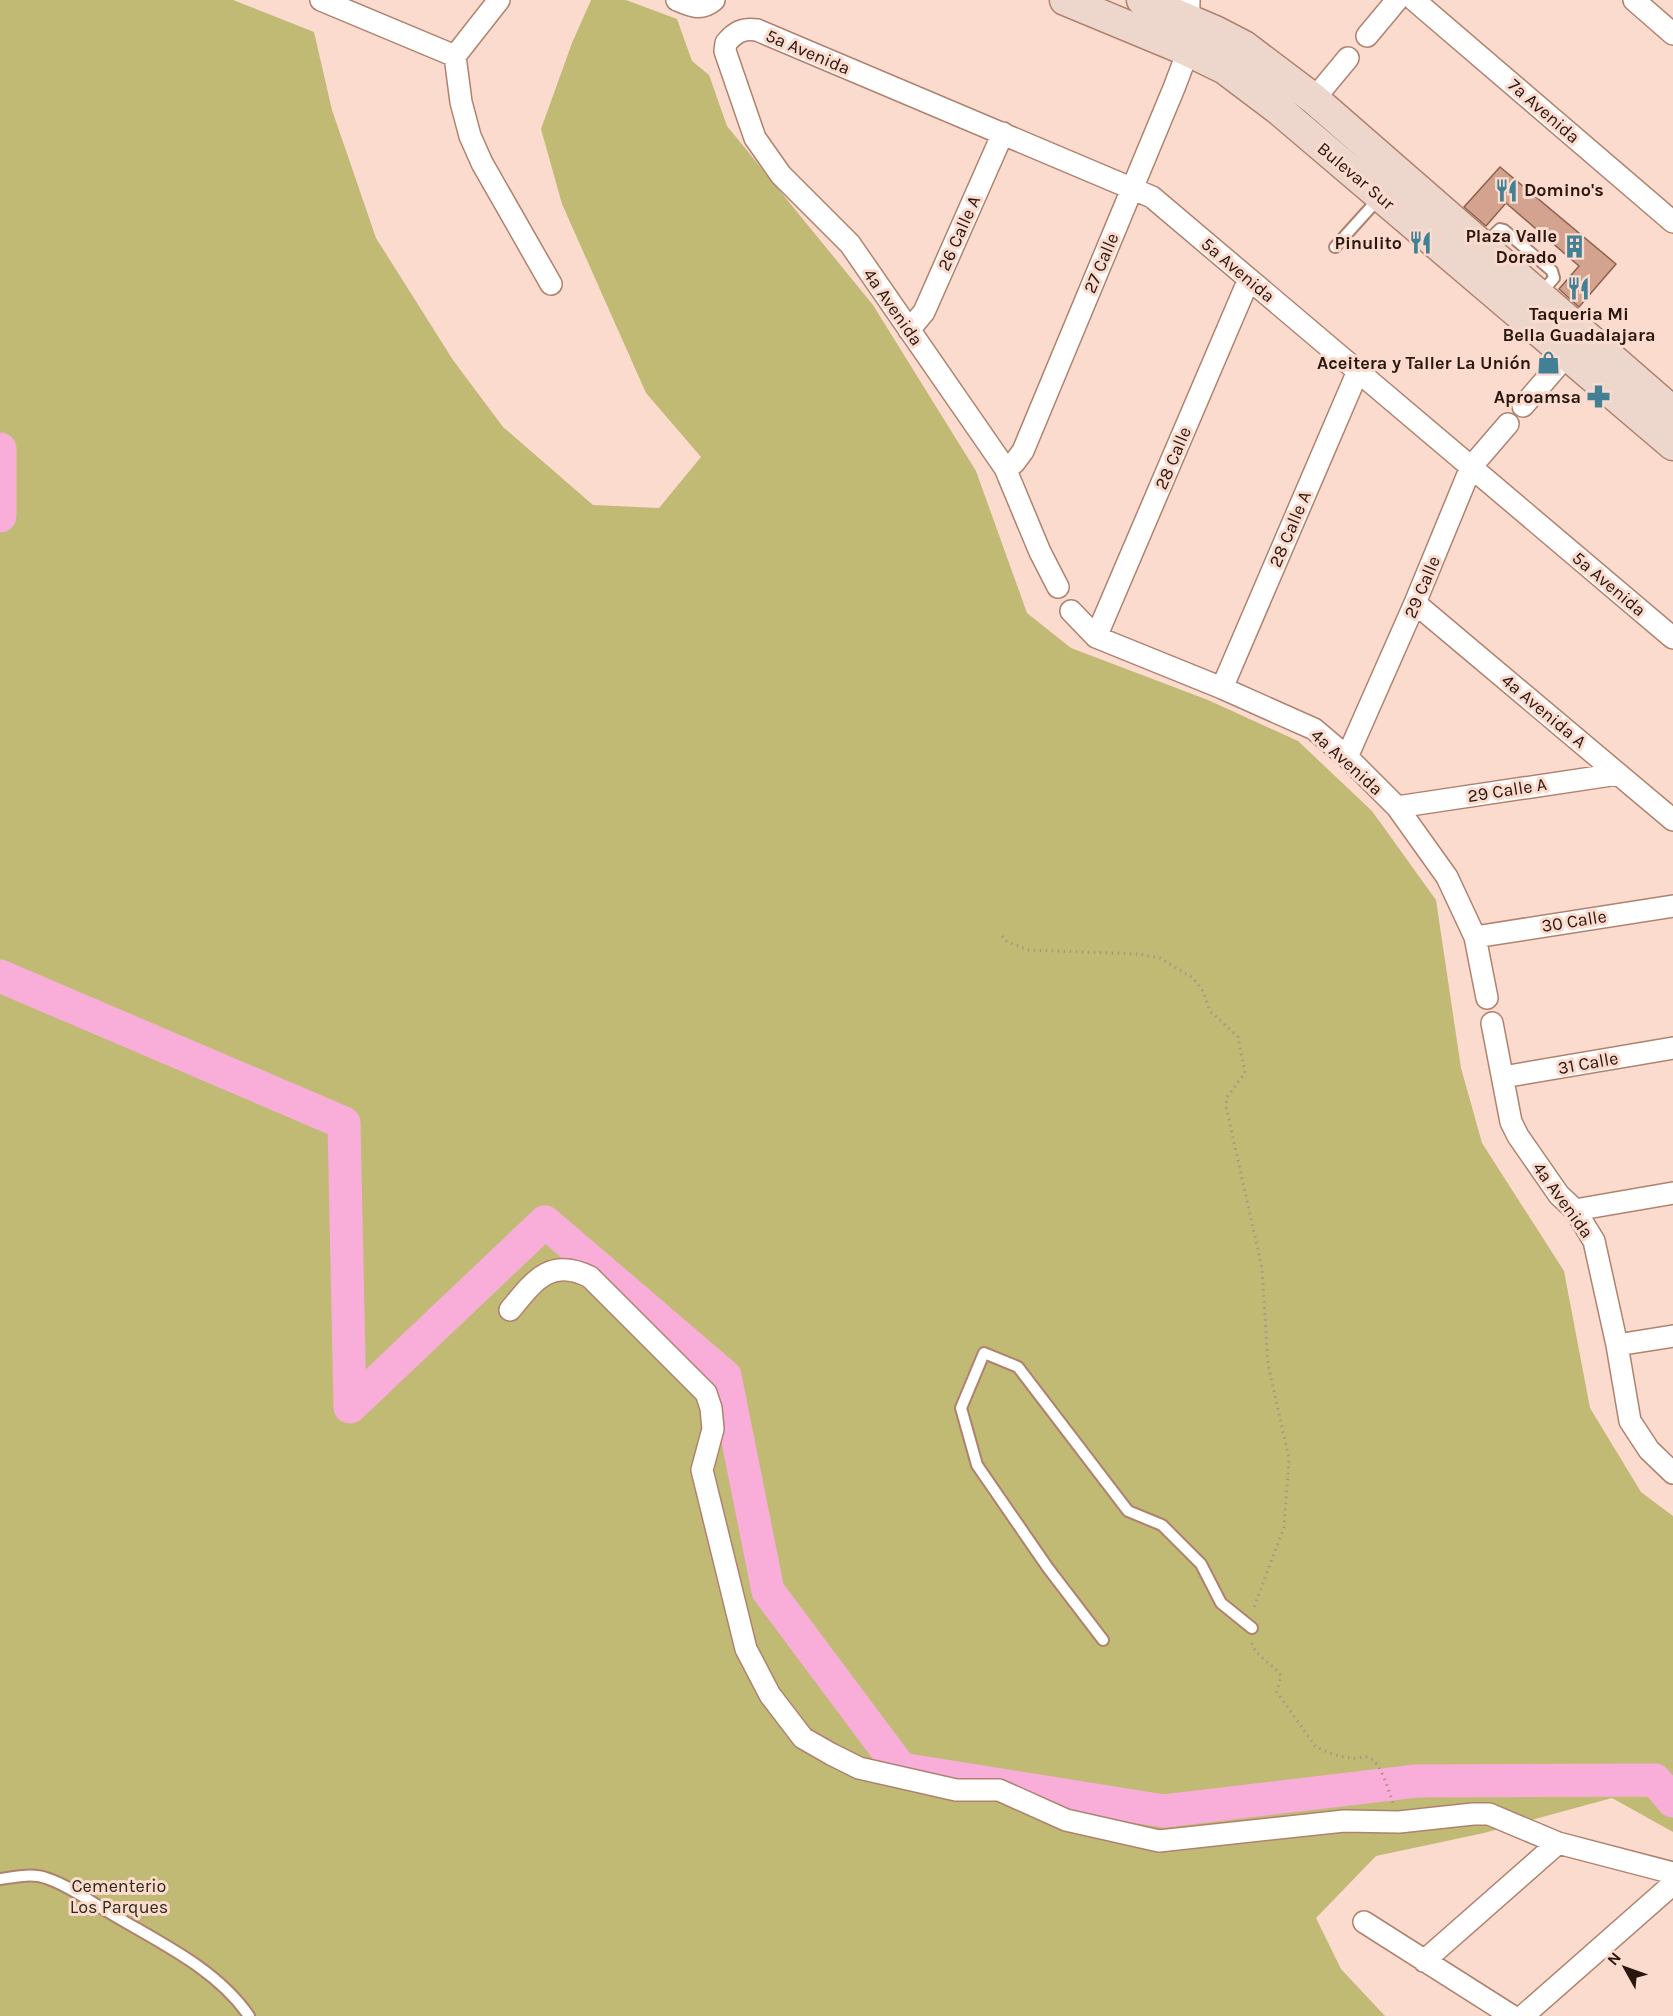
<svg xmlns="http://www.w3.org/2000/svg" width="1673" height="2016" viewBox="0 0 1673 2016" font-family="Karla,sans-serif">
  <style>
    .green { fill: #c1ba75 }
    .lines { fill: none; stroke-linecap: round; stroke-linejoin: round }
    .stream { stroke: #f9aeda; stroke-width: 5 }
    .river { stroke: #f9aeda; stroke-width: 33 }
    .building { fill: #d4a38f; stroke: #8e624f; stroke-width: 1.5 }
    .service-casing { stroke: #b0826e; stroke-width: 14 }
    .minor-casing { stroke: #b0826e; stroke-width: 24 }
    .secondary-casing { stroke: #b0826e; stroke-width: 33 }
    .path { stroke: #ac9287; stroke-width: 3; stroke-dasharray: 1.5 4.5; stroke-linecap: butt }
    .service { stroke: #fff; stroke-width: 10 }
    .minor { stroke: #fff; stroke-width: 21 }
    .secondary { stroke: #edd6cb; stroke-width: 30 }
    .labels { text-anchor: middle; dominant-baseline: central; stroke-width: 6; stroke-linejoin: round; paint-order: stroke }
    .street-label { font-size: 18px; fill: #2a1810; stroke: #fadbce }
    .poi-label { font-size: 18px; font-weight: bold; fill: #2a1810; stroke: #fadbce; text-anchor: end }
    .park-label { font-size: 18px; fill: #2c2a17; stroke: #fadbce }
  </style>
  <rect width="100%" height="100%" fill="#fadbce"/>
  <!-- green -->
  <path class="green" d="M 0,0 L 233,0 L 314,32 L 332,110 L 376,238 L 453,360 L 503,427 L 593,505 L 659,508 L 701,457 L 646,393 L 562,204 L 541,129 L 572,43 L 591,0 L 626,0 L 677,19 L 692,61 L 709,75 L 727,126 L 873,305 L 976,471 L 1027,613 L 1071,648 L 1208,700 L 1298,741 L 1372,811 L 1436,900 L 1461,1068 L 1482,1143 L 1564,1271 L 1590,1408 L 1641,1492 L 1673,1516 L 1673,1832 L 1612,1798 L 1484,1833 L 1376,1856 L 1316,1918 L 1341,1969 L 1385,2016 L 0,2016 Z"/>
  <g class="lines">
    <!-- stream -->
    <path class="stream" d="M 0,512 L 1,513"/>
    <!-- river -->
    <path class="river" d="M 0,449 L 0,516
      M 0,976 L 344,1123 L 350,1407 L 545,1222 L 725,1376 L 768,1591 L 901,1769 L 1164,1811 L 1416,1781 L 1655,1780 L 1673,1801"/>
  </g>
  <!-- building -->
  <path class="building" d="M 1500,167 L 1616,264 L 1579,307 L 1559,289 L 1579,266 L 1506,203 L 1486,226 L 1464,207 Z"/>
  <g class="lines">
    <defs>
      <path id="service" d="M 1484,244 L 1500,229 L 1504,230 L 1552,271 L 1554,278 L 1541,293
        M 1335,247 L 1380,197
        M 1103,1640 L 1048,1568 L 977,1465 L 961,1408 L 984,1353 L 1018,1367 L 1128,1511 L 1162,1525 L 1201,1564 L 1221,1603 L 1252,1628
        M 0,1879 C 14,1877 32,1873 46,1878 C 68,1885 89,1901 110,1913 C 158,1942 216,1968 249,2016"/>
      <path id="minor" d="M 321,0 L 455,56
        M 677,0 C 691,6 701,11 714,0
        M 1414,0 L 1673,222
        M 1634,0 L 1673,34
        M 1367,36 L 1397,0
        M 455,56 L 461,102 L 470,136 L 482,163 L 551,284
        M 455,56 L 499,0
        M 1314,99 L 1348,58
        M 909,330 L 924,312 L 1003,133
        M 1523,406 L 1567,355
        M 1005,468 L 1014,463 L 1023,451 L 1174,88 L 1188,51 L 1189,0
        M 1058,587 L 1040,552 L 1005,468 L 850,244 L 781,175 L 755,138 L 725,51 L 726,43 C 735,32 743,28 757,30 L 1152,197 L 1673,638
        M 1415,603 L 1673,820
        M 1071,611 L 1096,637 L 1222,688 L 1314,729 L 1347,757 L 1397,807 L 1447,877 L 1475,937 L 1487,998
        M 1096,637 L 1249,279
        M 1222,688 L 1358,371
        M 1347,757 L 1415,603 L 1471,467 L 1508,424
        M 1397,807 L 1618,774
        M 1475,937 L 1673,906
        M 1492,1023 L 1511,1122 L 1518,1136 L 1559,1195 L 1575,1210 L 1594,1241 L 1617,1345 L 1630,1421 L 1649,1450 L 1673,1473
        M 1503,1077 L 1673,1048
        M 1575,1210 L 1673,1193
        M 510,1310 C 534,1281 550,1257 590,1277 L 706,1393 L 711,1408 L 713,1429 L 702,1470 L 746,1649 L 770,1695 L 803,1738 L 831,1754 L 859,1768 L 956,1790 L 999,1790 L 1066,1820 L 1159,1841 L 1344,1821 L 1399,1822 L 1473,1814 L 1489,1814 L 1558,1843 L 1673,1873
        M 1617,1345 L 1673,1336
        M 1364,1922 L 1512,2016
        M 1424,1961 L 1558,1843
        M 1523,2016 L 1673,1884"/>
      <path id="secondary" d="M 1065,0 L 1188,51 L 1225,69 L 1278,109 L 1673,445
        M 1142,0 L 1215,31 L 1244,46 L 1314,99 L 1673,412"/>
    </defs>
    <!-- service casing -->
    <use href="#service" class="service-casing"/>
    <!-- minor casing -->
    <use href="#minor" class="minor-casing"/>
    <!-- secondary casing -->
    <use href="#secondary" class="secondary-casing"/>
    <!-- path -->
    <path class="path" d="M 1002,936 L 1007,942 L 1029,950 L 1139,954 L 1160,958 L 1193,978 L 1203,991 L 1210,1011 L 1238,1037 L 1245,1073 L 1227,1097 L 1226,1106 L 1262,1268 L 1268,1364 L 1289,1459 L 1284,1527 L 1253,1610
      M 1252,1643 C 1256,1658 1273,1663 1281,1676 L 1277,1692 L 1315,1746 C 1326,1752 1339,1757 1351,1758 C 1359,1759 1367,1754 1373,1760 C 1382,1767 1389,1792 1393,1803"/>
    <!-- service -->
    <use href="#service" class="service"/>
    <!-- minor -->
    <use href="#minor" class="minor"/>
    <!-- secondary -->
    <use href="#secondary" class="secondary"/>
  </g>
  <!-- icons -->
  <defs>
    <symbol id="restaurant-bare" viewBox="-9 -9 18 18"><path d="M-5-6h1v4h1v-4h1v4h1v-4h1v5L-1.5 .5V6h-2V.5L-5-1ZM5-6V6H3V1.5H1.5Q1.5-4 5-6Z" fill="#428095" stroke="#fadbce" stroke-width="2.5" paint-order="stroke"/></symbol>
    <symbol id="building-bare" viewBox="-9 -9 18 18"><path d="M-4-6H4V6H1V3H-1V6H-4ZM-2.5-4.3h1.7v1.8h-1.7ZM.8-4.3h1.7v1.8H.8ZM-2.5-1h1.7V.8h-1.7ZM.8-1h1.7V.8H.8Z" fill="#428095" stroke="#fadbce" stroke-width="2.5" paint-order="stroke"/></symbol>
    <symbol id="shop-bare" viewBox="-9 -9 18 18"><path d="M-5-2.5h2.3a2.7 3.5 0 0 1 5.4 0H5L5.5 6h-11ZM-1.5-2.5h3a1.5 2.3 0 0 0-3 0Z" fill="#428095" stroke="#fadbce" stroke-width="2.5" paint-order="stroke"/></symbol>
    <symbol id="pharmacy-bare" viewBox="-9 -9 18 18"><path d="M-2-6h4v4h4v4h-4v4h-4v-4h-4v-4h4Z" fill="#428095" stroke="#fadbce" stroke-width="2.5" paint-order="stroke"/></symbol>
  </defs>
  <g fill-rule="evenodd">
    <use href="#restaurant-bare" x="1490" y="174" width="33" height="33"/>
    <use href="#restaurant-bare" x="1404" y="226" width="33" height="33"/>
    <use href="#building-bare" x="1558" y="230" width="33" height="33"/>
    <use href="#restaurant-bare" x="1562" y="272" width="33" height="33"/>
    <use href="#shop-bare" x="1532" y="346" width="33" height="33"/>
    <use href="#pharmacy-bare" x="1582" y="380" width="33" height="33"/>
  </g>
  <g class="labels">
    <!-- street labels -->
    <g class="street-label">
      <text transform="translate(808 52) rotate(23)">5a Avenida</text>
      <text transform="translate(1544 111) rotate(41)">7a Avenida</text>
      <text transform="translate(1356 176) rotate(40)">Bulevar Sur</text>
      <text transform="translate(959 233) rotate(-66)">26 Calle A</text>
      <text transform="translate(1101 263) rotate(-67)">27 Calle</text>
      <text transform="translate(1238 270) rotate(40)">5a Avenida</text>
      <text transform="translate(893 307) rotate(55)">4a Avenida</text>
      <text transform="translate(1173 458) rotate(-67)">28 Calle</text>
      <text transform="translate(1290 529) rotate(-67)">28 Calle A</text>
      <text transform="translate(1609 584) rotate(40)">5a Avenida</text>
      <text transform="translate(1422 587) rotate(-67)">29 Calle</text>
      <text transform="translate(1544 711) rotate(40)">4a Avenida A</text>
      <text transform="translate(1347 762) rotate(42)">4a Avenida</text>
      <text transform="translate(1507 790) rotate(-9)">29 Calle A</text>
      <text transform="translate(1574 921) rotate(-9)">30 Calle</text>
      <text transform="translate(1588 1063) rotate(-10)">31 Calle</text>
      <text transform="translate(1563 1200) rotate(54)">4a Avenida</text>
    </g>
    <!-- poi labels -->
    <g class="poi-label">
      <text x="1524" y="190" text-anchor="start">Domino's</text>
      <text x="1557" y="236">Plaza Valle<tspan x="1557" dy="21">Dorado</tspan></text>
      <text x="1402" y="243">Pinulito</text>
      <text x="1579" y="314" text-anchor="middle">Taqueria Mi<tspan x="1579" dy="21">Bella Guadalajara</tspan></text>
      <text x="1531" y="363">Aceitera y Taller La Unión</text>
      <text x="1581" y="397">Aproamsa</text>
    </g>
    <!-- park labels -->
    <g class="park-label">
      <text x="119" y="1886">Cementerio<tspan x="119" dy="21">Los Parques</tspan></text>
    </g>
  </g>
  <!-- north arrow -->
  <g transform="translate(1625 1968) rotate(310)" stroke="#fadbce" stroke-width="4.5" paint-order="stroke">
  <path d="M0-4.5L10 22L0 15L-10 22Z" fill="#2a1810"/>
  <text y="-9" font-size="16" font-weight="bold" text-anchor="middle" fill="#2a1810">N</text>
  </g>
</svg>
